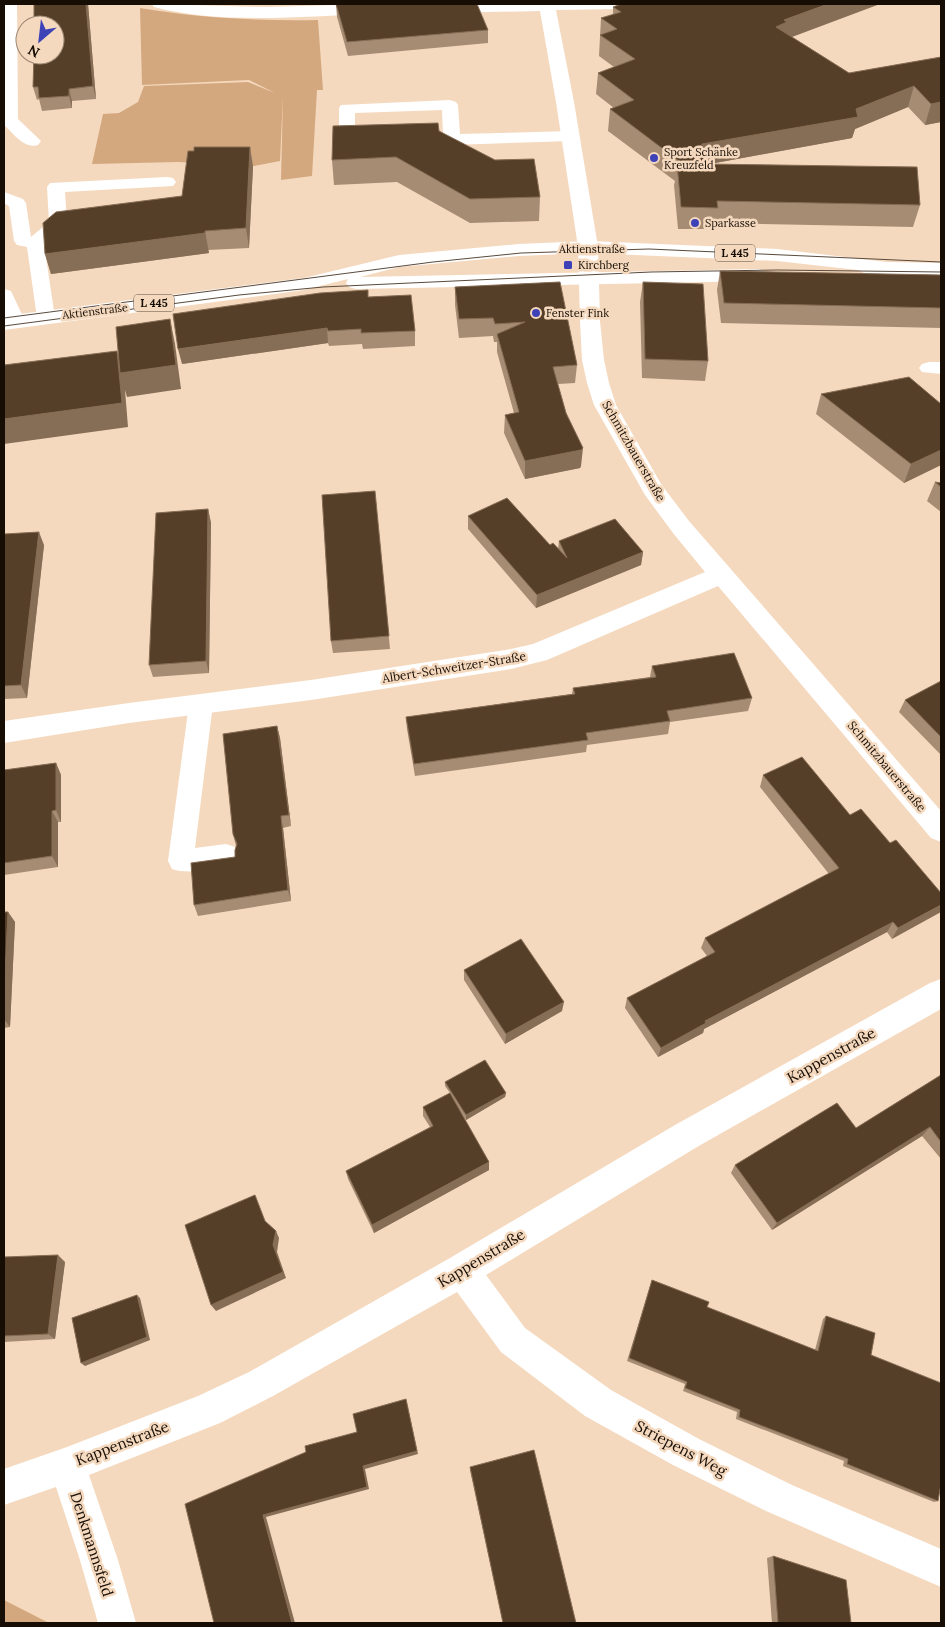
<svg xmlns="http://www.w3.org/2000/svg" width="945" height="1627" viewBox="0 0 945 1627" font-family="Lora,serif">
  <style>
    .green { fill: #d4a87e }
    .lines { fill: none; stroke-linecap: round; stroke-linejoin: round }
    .service { fill: #fff; fill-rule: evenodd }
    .minor { fill: #fff; fill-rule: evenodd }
    .primary { fill: #fff; fill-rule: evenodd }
    .tram { stroke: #594a3d; stroke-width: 1 }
    .wall { fill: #a68c73 }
    .shaded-wall { fill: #866d55 }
    .building { fill: #563f28; stroke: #866d55 }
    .poi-dot { fill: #3e42b7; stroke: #f5d9be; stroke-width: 2 }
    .labels { text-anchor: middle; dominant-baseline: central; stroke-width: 5; stroke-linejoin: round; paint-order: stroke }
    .far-poi-label { font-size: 11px; fill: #160d05; stroke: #f5d9be; text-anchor: start }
    .far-street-label { font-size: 11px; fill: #160d05; stroke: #f5d9be }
    .shield { fill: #f5d9be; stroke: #594a3c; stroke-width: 1 }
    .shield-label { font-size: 11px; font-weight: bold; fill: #160d05 }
    .street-label { font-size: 12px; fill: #160d05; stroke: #f5d9be }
    .near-street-label { font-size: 15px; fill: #160d05; stroke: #f5d9be }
  </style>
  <rect width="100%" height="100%" fill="#f5d9be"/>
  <!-- green -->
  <path class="green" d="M 140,8 C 199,18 258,21 318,20 L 323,90 L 317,90 L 312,176 L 281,180 L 283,96 L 280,161 L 254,166 L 178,162 L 92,164 L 103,114 L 119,113 L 138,102 L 144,86 L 248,82 L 275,93 L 249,80 L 142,85 Z
    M 4,1600 L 49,1623 L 4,1623 Z"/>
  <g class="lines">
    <!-- service -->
    <path class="service" d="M 450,100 L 456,102 L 458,105 L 460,134 L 571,131 L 577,132 L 579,136 L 577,140 L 571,141 L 452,145 L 415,144 L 413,140 L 415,136 L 443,134 L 442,110 L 355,113 L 355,137 L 369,138 L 371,142 L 369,146 C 360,148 350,149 341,147 L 339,143 L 339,108 L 341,105 Z
      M 167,177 L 173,178 L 176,182 L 173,186 L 65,192 L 67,224 L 44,244 L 55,318 L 53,322 L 46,324 L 39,322 L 37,318 L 27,247 L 17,245 L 14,241 L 9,206 L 4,203 L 4,192 L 23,199 L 26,203 L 31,237 L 49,222 L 47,187 L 50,183 Z
      M 4,289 L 11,291 L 25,321 L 23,325 L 16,327 L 9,325 C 2,314 3,302 4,289 Z
      M 929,362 L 941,362 L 941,374 L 922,372 L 919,368 L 922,364 Z
      M 201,695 L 209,697 L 213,704 L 195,848 L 226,844 L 235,847 L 239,855 L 235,863 C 218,869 189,875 172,869 L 168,861 L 189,704 L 193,697 Z"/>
    <!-- minor -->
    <path class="minor" d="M 4,4 L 17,4 L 18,119 L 41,141 L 38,145 C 24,149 14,134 4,125 Z
      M 152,4 L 266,7 L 373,4 L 379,6 L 381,9 L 379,12 L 373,14 C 302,16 224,25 154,7 Z
      M 438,4 L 628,4 L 626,7 L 620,9 L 556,10 L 574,102 L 598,247 L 600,321 L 604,360 L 609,383 L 616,405 L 661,484 L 689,521 L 941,811 L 941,842 L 931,838 L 718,586 L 547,660 L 511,669 L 311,700 L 129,723 L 4,743 L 4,721 L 129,703 L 311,680 L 511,649 L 533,644 L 705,572 L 673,533 L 645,495 L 594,405 L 587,383 L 582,360 L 580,321 L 578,247 L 556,102 L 540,11 L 441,13 L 435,11 L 433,8 Z
      M 941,979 L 941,1009 L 697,1147 L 486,1275 L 525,1328 L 611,1390 L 699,1439 L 792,1485 L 941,1549 L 941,1587 L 766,1511 L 673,1465 L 585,1416 L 501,1352 L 457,1292 L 273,1396 L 220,1423 L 89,1475 L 118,1560 L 136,1623 L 98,1623 L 80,1560 L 56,1487 L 4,1505 L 4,1469 L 67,1447 L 198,1396 L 249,1372 L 450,1258 L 675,1125 L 930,983 Z"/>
    <!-- primary -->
    <path class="primary" d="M 588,241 L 777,249 L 887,262 L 941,263 L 941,275 L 866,274 L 858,270 L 777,261 L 588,253 L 519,256 L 399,267 L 360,277 L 758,269 L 765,271 L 768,275 L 765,279 L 758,281 L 356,289 L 349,287 L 346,283 L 348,279 L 304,290 L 4,330 L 4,316 L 304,278 L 399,255 L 519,244 Z"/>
    <!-- tram -->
    <path class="tram" d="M 4,318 L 433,262 L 521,253 L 649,249 L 941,262
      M 4,326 L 239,295 L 323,287 L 651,272 L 777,270 L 941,272"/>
  </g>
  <!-- wall -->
  <path class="wall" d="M 34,4 L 88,4 L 96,99 L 72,101 L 72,108 L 42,111 L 39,99 L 37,100 L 33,87 Z
    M 336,4 L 488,30 L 488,43 L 348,56 L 337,17 Z
    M 613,7 L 792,37 L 849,73 L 941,57 L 941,122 L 925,125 L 908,107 L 855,129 L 852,138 L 709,164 L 920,205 L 913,227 L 716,223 L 715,229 L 678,229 L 674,185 L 675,181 L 608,131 L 610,109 L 614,108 L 596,94 L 598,73 L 614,67 L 599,56 L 601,18 L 613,15 Z
    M 439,131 L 540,197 L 539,221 L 470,223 L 397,182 L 334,185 L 332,160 Z
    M 253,166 L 249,248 L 208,250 L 209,253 L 51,274 L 45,254 Z
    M 720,271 L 941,275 L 941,328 L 721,323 L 717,290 Z
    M 560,282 L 577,365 L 575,383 L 558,384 L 581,466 L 580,468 L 525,479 L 504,433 L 505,415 L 514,413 L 497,352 L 497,342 L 494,342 L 493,336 L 459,338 L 455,305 L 455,287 Z
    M 643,282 L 708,361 L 705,381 L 642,378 L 640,302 Z
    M 368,297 L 415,331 L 415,346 L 363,349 L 362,344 L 329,346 L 328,343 L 182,364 Z
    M 821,394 L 941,404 L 941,465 L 904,483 L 816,414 Z
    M 935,482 L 941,483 L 941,512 L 927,501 Z
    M 375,491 L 390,649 L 333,653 L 331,641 Z
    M 208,509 L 211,523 L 209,673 L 153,677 L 149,665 Z
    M 468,516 L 550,545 L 558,549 L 559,541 L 643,552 L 641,565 L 536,608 L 468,529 Z
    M 4,534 L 44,545 L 27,698 L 4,699 Z
    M 652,666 L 752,698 L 748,711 L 670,722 L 668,734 L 587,745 L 586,752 L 415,776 L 407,729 L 406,717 L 572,694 L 573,688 L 650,677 Z
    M 941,681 L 941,755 L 899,712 L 905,700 Z
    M 277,726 L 280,738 L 291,826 L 283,828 L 291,901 L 198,916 L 194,905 L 235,857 L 236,846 L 233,834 Z
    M 56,763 L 61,775 L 61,822 L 58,822 L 58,867 L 4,875 L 4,770 Z
    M 763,775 L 850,815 L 890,843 L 941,893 L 892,939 L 887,932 L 704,1029 L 703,1033 L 658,1057 L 625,1008 L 627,998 L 707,956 L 701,948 L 705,938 L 829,874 L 760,787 Z
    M 4,912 L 8,912 L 15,922 L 10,1027 L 4,1028 Z
    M 464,970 L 562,1011 L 505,1044 L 464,980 Z
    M 941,1075 L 941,1159 L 922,1136 L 772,1230 L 731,1173 L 735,1165 L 856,1128 Z
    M 445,1082 L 506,1093 L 505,1097 L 466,1120 L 458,1107 L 489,1162 L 489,1170 L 374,1233 L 348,1179 L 346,1171 L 430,1127 L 423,1116 L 423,1107 L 450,1093 L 445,1086 Z
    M 4,1257 L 65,1262 L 55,1339 L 4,1342 Z
    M 652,1280 L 707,1307 L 815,1350 L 823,1319 L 826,1316 L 871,1355 L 938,1501 L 934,1502 L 843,1466 L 844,1461 L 736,1419 L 737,1412 L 683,1391 L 685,1384 L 627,1361 Z
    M 470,1467 L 576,1623 L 503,1623 L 470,1470 Z
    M 773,1556 L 851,1623 L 772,1623 L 767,1558 Z"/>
  <!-- shaded-wall -->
  <path class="shaded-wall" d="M 86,4 L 88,4 L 96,99 L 93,86 Z
    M 828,4 L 880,4 L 784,40 L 776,27 L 784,20 Z
    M 914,86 L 908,107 L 855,129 L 852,138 L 699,166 L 702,144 L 856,109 Z
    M 69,89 L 72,101 L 72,108 L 69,96 Z
    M 941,102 L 941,122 L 925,125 L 931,104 Z
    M 250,147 L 253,166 L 249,248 L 246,228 Z
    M 205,231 L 209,253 L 51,274 L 45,254 Z
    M 170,319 L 175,344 L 181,389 L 127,397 L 125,390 L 128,427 L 4,444 L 4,419 L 117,351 L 123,372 Z
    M 327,328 L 328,343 L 182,364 L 178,349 Z
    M 583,448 L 581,466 L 580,468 L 525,479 L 525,461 Z
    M 941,450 L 941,465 L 904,483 L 911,464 Z
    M 208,509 L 211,523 L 209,673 L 206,661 Z
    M 39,532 L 44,545 L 27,698 L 21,685 Z
    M 643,552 L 641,565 L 536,608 L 537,595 Z
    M 277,726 L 280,738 L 291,826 L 289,815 Z
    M 56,763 L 61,775 L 61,822 L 56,810 Z
    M 52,811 L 58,822 L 58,867 L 52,856 Z
    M 281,816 L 283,828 L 291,901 L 288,890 Z
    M 941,905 L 941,912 L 892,939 L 898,928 Z
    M 8,912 L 15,922 L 10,1027 L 4,1019 L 4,995 Z
    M 893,922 L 887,932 L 704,1029 L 703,1033 L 658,1057 L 661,1048 L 705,1021 Z
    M 564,1002 L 562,1011 L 505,1044 L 506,1034 Z
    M 506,1093 L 505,1097 L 466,1120 L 466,1115 Z
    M 930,1127 L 922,1136 L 772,1230 L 777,1223 Z
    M 489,1162 L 489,1170 L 374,1233 L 372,1225 Z
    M 276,1231 L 279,1238 L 277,1252 L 286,1278 L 216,1311 L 211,1305 L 273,1245 Z
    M 58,1255 L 65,1262 L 55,1339 L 48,1334 Z
    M 137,1295 L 140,1298 L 150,1340 L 85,1366 L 81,1363 Z
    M 406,1399 L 418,1454 L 365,1469 L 369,1489 L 266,1517 L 295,1623 L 292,1623 L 263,1515 L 363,1466 Z"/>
  <!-- building -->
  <path class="building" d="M 34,4 L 86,4 L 93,86 L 69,89 L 69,96 L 39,98 L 38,87 L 33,87 L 34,55 L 55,55 L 55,25 L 34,25 Z
    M 336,4 L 477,4 L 488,30 L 347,42 Z
    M 621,4 L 828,4 L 784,20 L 787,22 L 776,27 L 849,73 L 941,57 L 941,102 L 931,104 L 914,86 L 856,109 L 858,117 L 702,144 L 704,164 L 917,167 L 920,205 L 717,201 L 718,208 L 681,207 L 677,164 L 683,164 L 610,109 L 634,100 L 598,73 L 635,59 L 600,35 L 617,29 L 601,18 L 621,12 L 613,7 Z
    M 438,123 L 439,131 L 495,160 L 534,159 L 540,197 L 470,199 L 396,157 L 332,160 L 333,126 Z
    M 194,147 L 250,147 L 246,228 L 205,231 L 205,233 L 45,254 L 43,223 L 56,212 L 182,196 L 188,151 L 194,151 Z
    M 720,271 L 941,275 L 941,308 L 724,303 Z
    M 560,282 L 577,365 L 553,367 L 566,413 L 583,448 L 581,450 L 525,461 L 505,415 L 519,412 L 497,334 L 525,322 L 495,324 L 493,318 L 459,319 L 455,287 Z
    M 643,282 L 703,284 L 708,361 L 645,359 Z
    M 368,290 L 368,297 L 411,295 L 415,331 L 361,333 L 361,329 L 328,331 L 327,328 L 178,349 L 173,314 L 320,293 Z
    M 170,319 L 176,365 L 120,373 L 116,327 Z
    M 117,351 L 122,403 L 4,419 L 4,365 Z
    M 909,377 L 941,404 L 941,450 L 911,464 L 821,394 Z
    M 935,482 L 941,483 L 941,487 Z
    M 375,491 L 389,636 L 331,641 L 322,495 Z
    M 507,498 L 550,545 L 553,543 L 567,558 L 559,541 L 615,519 L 643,552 L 537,595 L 468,516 Z
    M 208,509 L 206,661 L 149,665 L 156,513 Z
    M 39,532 L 21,685 L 4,686 L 4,534 Z
    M 734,653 L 752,698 L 667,711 L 670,721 L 586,733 L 588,740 L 414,764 L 406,717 L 575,694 L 573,688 L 656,677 L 652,666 Z
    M 941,681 L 941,737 L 905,700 Z
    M 277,726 L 289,815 L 281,816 L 288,890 L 194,905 L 191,863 L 235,857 L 235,850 L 237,844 L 233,834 L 223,734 Z
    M 802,757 L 850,815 L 861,809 L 890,843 L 896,840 L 941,893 L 941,905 L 898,928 L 893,922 L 705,1021 L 706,1023 L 661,1048 L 627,998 L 715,952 L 705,938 L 839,868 L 763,775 Z
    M 56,763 L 56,810 L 52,811 L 52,856 L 4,863 L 4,770 Z
    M 4,912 L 8,912 L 4,995 Z
    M 521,939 L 564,1002 L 506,1034 L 464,970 Z
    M 485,1060 L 506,1093 L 466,1115 L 445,1082 Z
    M 941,1075 L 941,1142 L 930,1127 L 777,1223 L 735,1165 L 837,1103 L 856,1128 Z
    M 450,1093 L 489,1162 L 372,1225 L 346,1171 L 433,1126 L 423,1107 Z
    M 255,1195 L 265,1221 L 276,1231 L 273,1245 L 283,1272 L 211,1305 L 185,1225 Z
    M 58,1255 L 48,1334 L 4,1336 L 4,1257 Z
    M 652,1280 L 709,1302 L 707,1307 L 818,1351 L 826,1316 L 875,1333 L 871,1355 L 941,1383 L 941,1484 L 938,1501 L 847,1464 L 848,1459 L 739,1417 L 740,1410 L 685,1388 L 687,1382 L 629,1358 Z
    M 137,1295 L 147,1337 L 81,1363 L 72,1318 Z
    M 406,1399 L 417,1451 L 363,1466 L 367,1487 L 263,1515 L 292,1623 L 214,1623 L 185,1504 L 306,1452 L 305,1446 L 357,1432 L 353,1414 Z
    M 534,1450 L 576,1623 L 503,1623 L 470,1467 Z
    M 773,1556 L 846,1580 L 851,1623 L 778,1623 Z"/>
  <!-- markers -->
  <g class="poi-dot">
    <circle cx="654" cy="158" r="5"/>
    <circle cx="695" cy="223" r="5"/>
    <rect x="563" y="260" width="10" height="10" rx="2.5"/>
    <circle cx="536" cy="313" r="5"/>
  </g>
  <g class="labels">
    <!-- far-poi labels -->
    <g class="far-poi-label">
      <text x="664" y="152">Sport Schänke<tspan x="664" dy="13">Kreuzfeld</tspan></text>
      <text x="705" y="223">Sparkasse</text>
      <text x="578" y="265">Kirchberg</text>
      <text x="546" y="313">Fenster Fink</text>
    </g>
    <!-- far-street labels -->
    <g class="far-street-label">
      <text x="592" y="249">Aktienstraße</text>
      <text transform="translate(95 311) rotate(-7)">Aktienstraße</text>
    </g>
    <!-- shield labels -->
    <g class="shield">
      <rect x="715" y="244.5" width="40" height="17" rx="4"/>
      <rect x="134" y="294.5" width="40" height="17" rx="4"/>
    </g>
    <g class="shield-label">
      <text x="735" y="253">L 445</text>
      <text x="154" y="303">L 445</text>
    </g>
    <!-- street labels -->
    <g class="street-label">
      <text transform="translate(634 451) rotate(60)">Schmitzbauerstraße</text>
      <text transform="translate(454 667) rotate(-9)">Albert-Schweitzer-Straße</text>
      <text transform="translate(887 766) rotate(50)">Schmitzbauerstraße</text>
    </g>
    <!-- near-street labels -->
    <g class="near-street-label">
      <text transform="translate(831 1055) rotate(-29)">Kappenstraße</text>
      <text transform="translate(481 1258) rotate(-31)">Kappenstraße</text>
      <text transform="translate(122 1443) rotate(-21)">Kappenstraße</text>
      <text transform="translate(681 1448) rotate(28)">Striepens Weg</text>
      <text transform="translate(92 1544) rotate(72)">Denkmannsfeld</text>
    </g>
  </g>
  <!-- border -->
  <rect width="945" height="1627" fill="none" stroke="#160d05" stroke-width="10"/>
  <!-- north arrow -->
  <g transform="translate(40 40) rotate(208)"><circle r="24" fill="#f5d9be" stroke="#9c8774"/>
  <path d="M0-4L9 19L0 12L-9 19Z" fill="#3e42b7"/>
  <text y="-8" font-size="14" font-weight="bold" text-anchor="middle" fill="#160d05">N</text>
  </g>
</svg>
